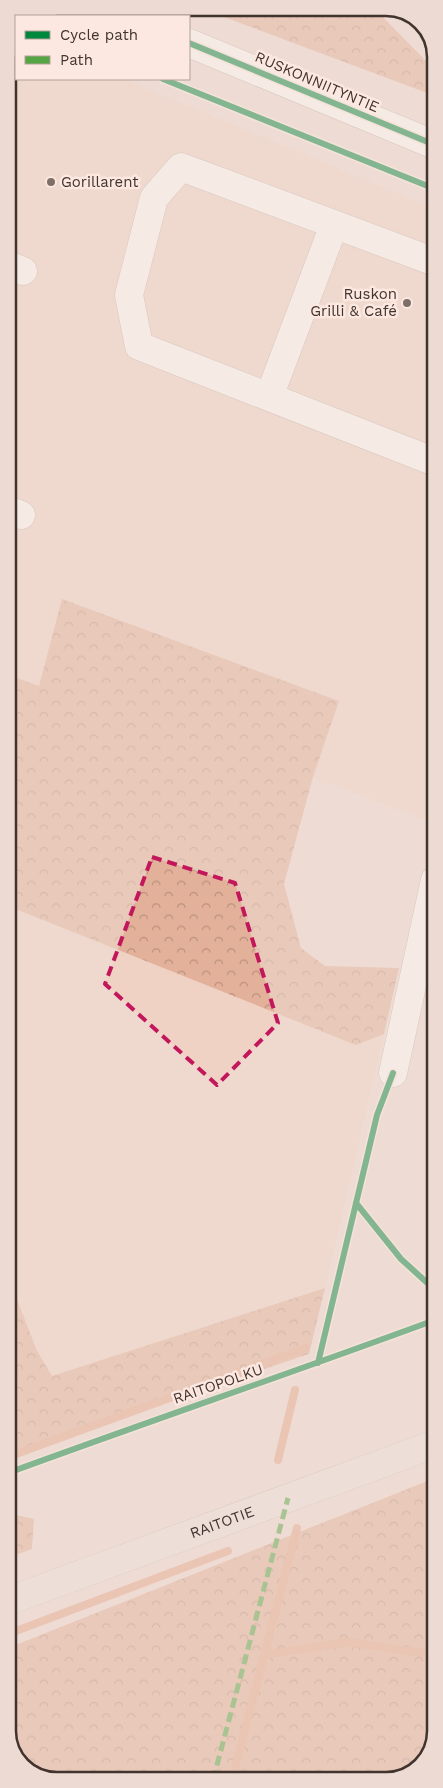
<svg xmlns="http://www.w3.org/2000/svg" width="443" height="1788" viewBox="0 0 443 1788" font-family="'Work Sans',sans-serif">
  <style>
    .built { fill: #f0d2c5 }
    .forest { fill: url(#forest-crowns) }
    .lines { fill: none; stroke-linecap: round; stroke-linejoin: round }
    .stream { stroke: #e4a88d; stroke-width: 8 }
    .minor-casing { stroke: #bdafa9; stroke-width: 29 }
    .major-casing { stroke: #c4bbb7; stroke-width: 29 }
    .minor { stroke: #fcfaf9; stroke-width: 28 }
    .major { stroke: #eae1dd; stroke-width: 28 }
    .quiet { stroke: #55a543; stroke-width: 5; stroke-dasharray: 10 5; stroke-linecap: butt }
    .cycleway-casing { stroke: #fce8e0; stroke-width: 9 }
    .cycleway { stroke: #00873e; stroke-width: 6 }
    .marked { fill: none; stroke: #c2185b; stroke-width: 4; stroke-dasharray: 10 6; stroke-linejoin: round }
    .poi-dot { fill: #7e6f69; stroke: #fce8e0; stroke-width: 2 }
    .labels { text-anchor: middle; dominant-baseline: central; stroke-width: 5; stroke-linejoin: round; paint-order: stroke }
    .street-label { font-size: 15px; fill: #41342f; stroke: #fce8e0 }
    .poi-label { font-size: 15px; fill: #41342f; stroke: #fce8e0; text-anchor: start }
    .rim { fill: none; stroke: #41342f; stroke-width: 2.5 }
  </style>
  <defs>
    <pattern id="forest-crowns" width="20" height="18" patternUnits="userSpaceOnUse" patternTransform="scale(1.25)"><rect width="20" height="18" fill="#e3b19a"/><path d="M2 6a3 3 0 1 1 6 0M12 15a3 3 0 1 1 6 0" fill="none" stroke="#ba917e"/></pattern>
  </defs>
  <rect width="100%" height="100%" fill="#eedcd4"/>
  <!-- built -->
  <path class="built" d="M 16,36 L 16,79 L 124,79 L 435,209 L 435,815 L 433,823 L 313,777 L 339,701 L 62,599 L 39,686 L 8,675 L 8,57 Z
    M 8,906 L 356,1045 L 384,1034 L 325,1288 L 52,1376 L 37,1351 L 8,1276 Z"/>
  <!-- forest -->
  <path class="forest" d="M 200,8 L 374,8 L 435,70 L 435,96 Z
    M 62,599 L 339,701 L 313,777 L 284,884 L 301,948 L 325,966 L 399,968 L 384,1034 L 356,1045 L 8,906 L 8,675 L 39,686 Z
    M 8,1276 L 37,1351 L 52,1376 L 325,1288 L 309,1354 L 218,1385 L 8,1460 Z
    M 435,1478 L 435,1731 L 423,1763 L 395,1780 L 51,1780 L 22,1766 L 8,1740 L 8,1648 Z
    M 8,1513 L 34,1519 L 32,1549 L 8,1558 Z"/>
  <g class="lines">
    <!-- stream -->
    <path class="stream" d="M 8,1457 L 306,1348
      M 278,1460 L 295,1390
      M 8,1634 L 228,1551
      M 264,1655 L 349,1642 L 435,1655
      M 232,1780 L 297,1528"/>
    <defs>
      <path id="minor" d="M 100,8 L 122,16
        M 189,43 L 435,145
        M 435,262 L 181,167 L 154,198 L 129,295 L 139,346 L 435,462
        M 8,265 L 23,271
        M 269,397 L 334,225
        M 8,510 L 21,515
        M 393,1073 L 435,880"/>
      <g id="major">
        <path id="s1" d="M 8,1601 L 435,1444"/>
      </g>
    </defs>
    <!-- minor casing -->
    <use href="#minor" class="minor-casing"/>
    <!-- major casing -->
    <use href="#major" class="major-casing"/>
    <!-- minor -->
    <use href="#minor" class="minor"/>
    <!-- major -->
    <use href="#major" class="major"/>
    <!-- quiet -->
    <path class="quiet" d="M 213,1780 L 288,1498"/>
    <defs>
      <path id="cycleway" d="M 189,43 L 435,145
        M 163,79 L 435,189
        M 356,1203 L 401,1259 L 435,1290
        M 318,1363 L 377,1115 L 393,1073
        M 8,1473 C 150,1421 294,1372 435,1320"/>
    </defs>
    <!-- cycleway casing -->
    <use href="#cycleway" class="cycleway-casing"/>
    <!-- cycleway -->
    <use href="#cycleway" class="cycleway"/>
  </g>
  <!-- marked area -->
  <path d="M0 0H443V1788H0ZM 152,857 L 235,883 L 278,1023 L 217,1085 L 105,984 Z" fill="#eedcd4" fill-opacity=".55" fill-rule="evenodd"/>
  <path class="marked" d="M 152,857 L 235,883 L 278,1023 L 217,1085 L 105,984 Z"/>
  <!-- markers -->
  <g class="poi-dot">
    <circle cx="51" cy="182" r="5"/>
    <circle cx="407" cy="303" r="5"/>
  </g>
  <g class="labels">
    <!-- street labels -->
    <g class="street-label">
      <text transform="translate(317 82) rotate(23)">RUSKONNIITYNTIE</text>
      <text transform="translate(218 1384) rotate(-19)">RAITOPOLKU</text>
      <text stroke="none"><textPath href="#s1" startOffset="228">RAITOTIE</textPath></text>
    </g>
    <!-- poi labels -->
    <g class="poi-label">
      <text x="61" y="182">Gorillarent</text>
      <text x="397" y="294" text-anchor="end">Ruskon<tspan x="397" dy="17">Grilli &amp; Café</tspan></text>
    </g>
  </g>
  <!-- crop -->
  <path d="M0 0H443V1788H0ZM57 16H386A41 41 0 0 1 427 57V1731A41 41 0 0 1 386 1772H57A41 41 0 0 1 16 1731V57A41 41 0 0 1 57 16Z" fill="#eddad2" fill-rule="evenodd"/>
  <path class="rim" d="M57 16H386A41 41 0 0 1 427 57V1731A41 41 0 0 1 386 1772H57A41 41 0 0 1 16 1731V57A41 41 0 0 1 57 16Z"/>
  <!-- legend -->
  <rect x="15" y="15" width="175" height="65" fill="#fce8e0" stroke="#b1a099"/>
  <rect x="25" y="31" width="25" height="8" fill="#00873e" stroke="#b1a099"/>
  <text x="60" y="40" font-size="15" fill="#41342f">Cycle path</text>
  <rect x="25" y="56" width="25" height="8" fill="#55a543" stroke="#b1a099"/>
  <text x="60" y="65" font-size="15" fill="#41342f">Path</text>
</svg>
